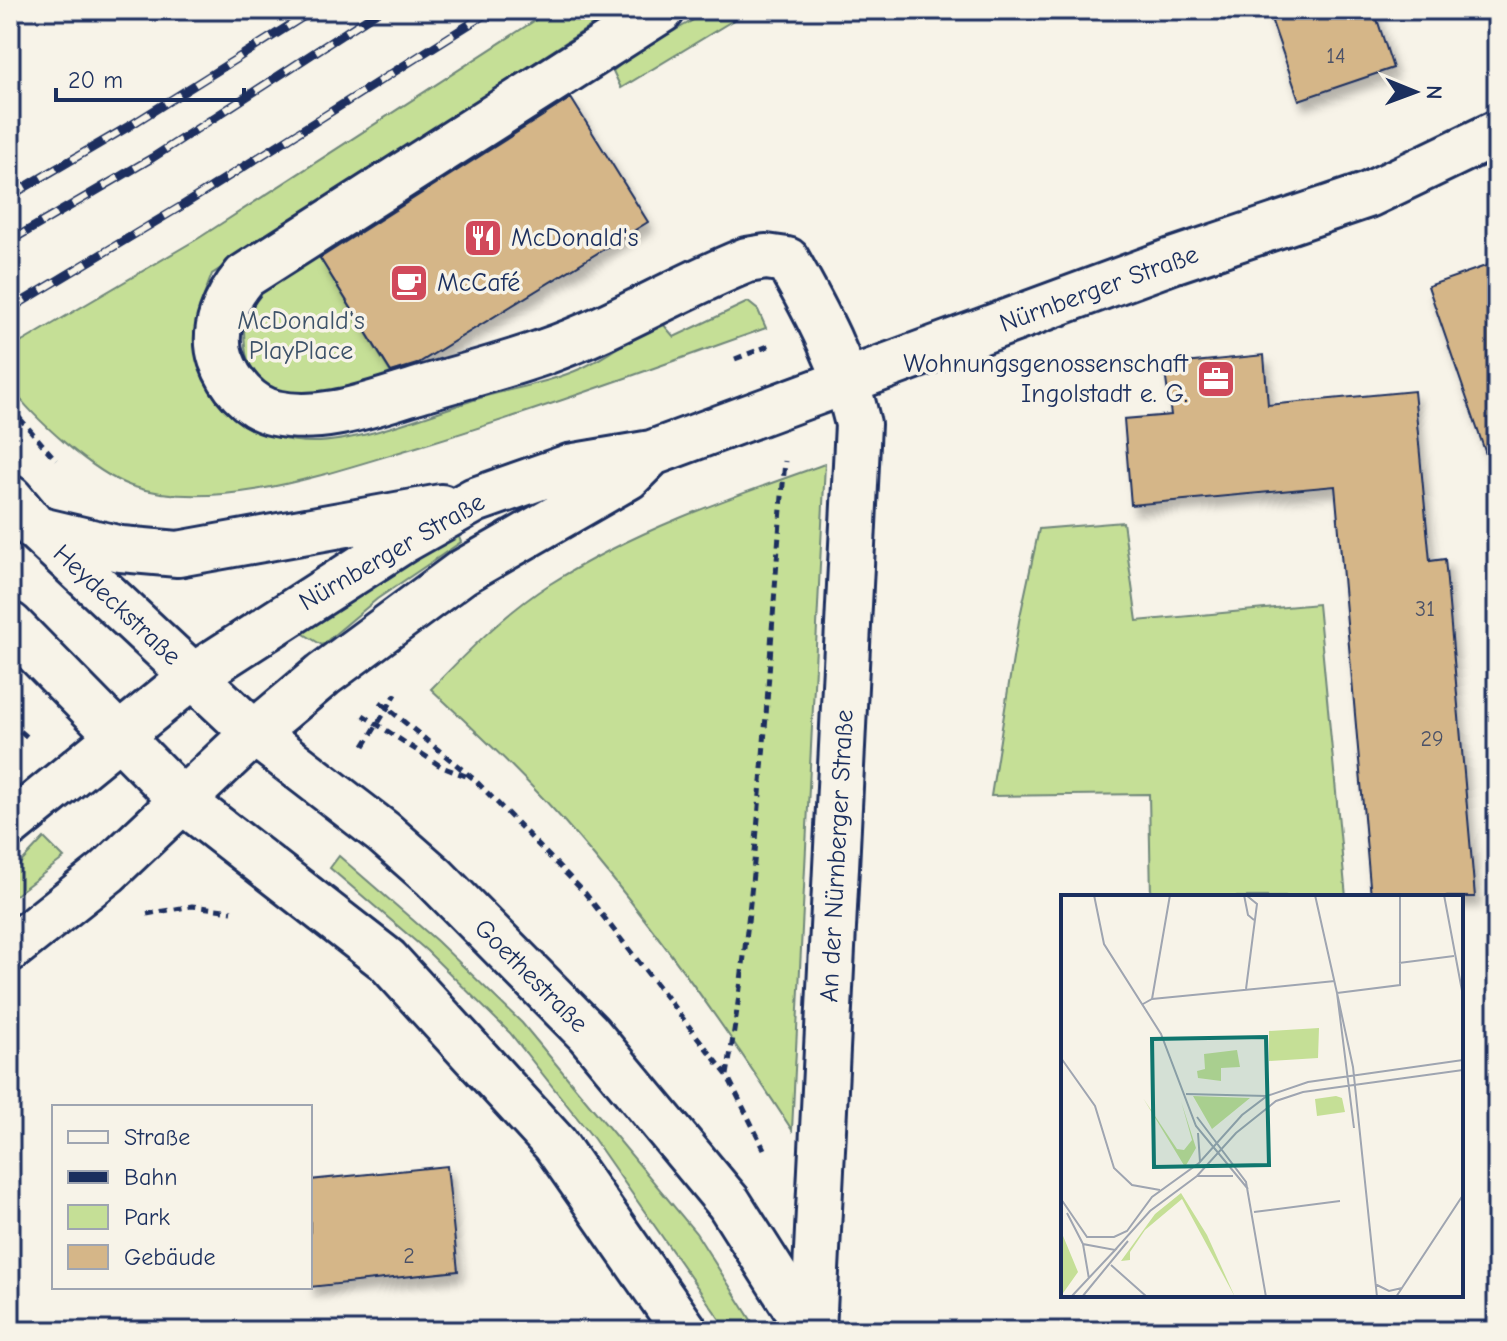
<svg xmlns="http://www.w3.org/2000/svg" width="1507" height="1341" viewBox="0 0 1507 1341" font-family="'Comic Neue',sans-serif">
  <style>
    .green { fill: #c5df96; stroke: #70877a; stroke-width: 2 }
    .building { fill: #d5b688; stroke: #1b2f5e; stroke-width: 2; filter: url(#shadow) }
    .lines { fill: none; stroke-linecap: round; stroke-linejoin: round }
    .minor-casing { stroke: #1b2f5e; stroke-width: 50 }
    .major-casing { stroke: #1b2f5e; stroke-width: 50 }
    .path { stroke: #1b2f5e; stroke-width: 5; stroke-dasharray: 8 6; stroke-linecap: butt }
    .minor { stroke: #f7f3e8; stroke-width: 44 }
    .major { stroke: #f7f3e8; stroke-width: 44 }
    .rail-casing { stroke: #1b2f5e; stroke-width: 9 }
    .rail { stroke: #f7f3e8; stroke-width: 6; stroke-dasharray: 18; stroke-linecap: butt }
    .labels { text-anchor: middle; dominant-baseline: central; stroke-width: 7; stroke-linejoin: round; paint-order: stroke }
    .number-label { font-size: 22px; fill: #4a5168 }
    .poi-label { font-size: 26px; fill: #1b2f5e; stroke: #f7f3e8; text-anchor: start }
    .street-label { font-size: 26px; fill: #1b2f5e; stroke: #f7f3e8 }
    .park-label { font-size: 26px; fill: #3d5269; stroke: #f7f3e8 }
    .inset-road { fill: none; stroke: #9fa5b1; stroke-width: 2 }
    .view { fill: #0f766e; fill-opacity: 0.15; stroke: #0f766e; stroke-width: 4 }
    .inset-edge { fill: none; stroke: #1b2f5e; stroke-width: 4 }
  </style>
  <defs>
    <filter id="shadow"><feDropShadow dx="5" dy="9" stdDeviation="4" flood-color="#0004"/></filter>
  </defs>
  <rect width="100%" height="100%" fill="#f7f3e8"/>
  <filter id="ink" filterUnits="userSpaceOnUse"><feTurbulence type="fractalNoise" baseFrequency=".0125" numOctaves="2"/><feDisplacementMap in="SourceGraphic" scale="16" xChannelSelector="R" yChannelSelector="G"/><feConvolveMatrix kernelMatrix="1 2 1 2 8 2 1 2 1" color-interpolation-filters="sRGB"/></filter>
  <g filter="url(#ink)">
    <!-- green -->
    <path class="green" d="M 551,10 L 615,10 L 212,274 C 204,296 191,326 195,350 C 204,408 257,442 313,442 C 362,442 435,412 483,397 C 515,388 551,382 582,368 C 610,355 634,336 658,318 L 674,337 L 748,302 L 758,310 L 766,328 C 648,370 531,413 410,449 C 328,473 215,514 131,486 C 94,473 33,418 10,386 L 10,349 L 199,238 Z
      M 711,10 L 750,10 L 621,88 L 613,71 L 632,55 Z
      M 318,255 L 394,378 C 349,392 253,421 245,346 C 243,328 243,309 256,294 C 270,278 299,266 318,255 Z
      M 825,464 L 792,1130 C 726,1028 656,928 577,836 C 532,783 481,736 431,689 C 468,651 505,613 550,584 C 635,530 731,497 825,464 Z
      M 1123,522 L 1137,621 L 1318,604 L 1346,897 L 1151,897 L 1149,794 L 991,796 L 1019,621 L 1039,529 Z
      M 457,532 L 461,542 L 377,599 L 322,645 L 299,631 Z
      M 44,838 L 64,858 L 10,899 L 10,874 Z
      M 339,856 L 437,941 L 522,1023 L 696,1233 L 758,1331 L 728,1331 L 594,1139 L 510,1033 L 427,951 L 330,868 Z"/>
    <!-- building -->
    <path class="building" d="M 1268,10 L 1374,10 L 1393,68 L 1299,100 Z
      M 571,98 L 648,222 L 417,364 L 391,372 L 320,258 Z
      M 1497,262 L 1497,462 L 1489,463 L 1428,286 Z
      M 1264,355 L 1268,405 L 1414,391 L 1430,561 L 1445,559 L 1475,897 L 1371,897 L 1335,486 L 1131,505 L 1124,419 L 1171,415 L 1164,365 Z
      M 447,1166 L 458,1271 L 310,1287 L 310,1180 Z"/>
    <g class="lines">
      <defs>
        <path id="minor" d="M 662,10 L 245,276 C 226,299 211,329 221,359 C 230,384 249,407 275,413 C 322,423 368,405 412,392 C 457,378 503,367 547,351 C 615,327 679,287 747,260 L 766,257 L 787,260 C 817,313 844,363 858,424 L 813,1331
          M 36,529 L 121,549 L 178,554 L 441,507
          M 10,825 L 193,676 L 404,540 L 475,500 L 569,467 L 652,453 L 1172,261 L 1368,195 L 1497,133
          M 10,949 L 107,872 L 254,733 L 323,675 L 461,573 L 628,477 L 652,453"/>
        <path id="major" d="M 10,498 L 36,529 L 254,733 L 384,833 L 434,877 L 588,1033 L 729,1203 L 810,1331
          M 10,625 L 184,802 L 387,960 L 555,1144 L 685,1331"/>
      </defs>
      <!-- minor casing -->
      <use href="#minor" class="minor-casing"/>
      <!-- major casing -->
      <use href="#major" class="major-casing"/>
      <!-- path -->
      <path class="path" d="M 735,359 L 771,345
        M 10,407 L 56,460
        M 380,702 L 475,780 L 585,893 L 727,1075 L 764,1149
        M 363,715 L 442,767 L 471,778
        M 10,722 L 31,740
        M 364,746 L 396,694
        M 147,914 L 192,906 L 232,911
        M 727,1075 C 761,873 767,666 785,461"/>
      <!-- minor -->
      <use href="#minor" class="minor"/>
      <!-- major -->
      <use href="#major" class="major"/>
      <defs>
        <path id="rail" d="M 10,196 L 131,125 L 314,10
          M 10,241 L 152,158 L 380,10
          M 10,309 L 180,207 L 492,10"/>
      </defs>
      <!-- rail casing -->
      <use href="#rail" class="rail-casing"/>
      <!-- rail -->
      <use href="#rail" class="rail"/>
    </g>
  </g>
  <!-- icons -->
  <defs>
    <symbol id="restaurant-square" viewBox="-11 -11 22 22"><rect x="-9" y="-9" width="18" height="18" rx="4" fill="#d1495b" stroke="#f7f3e8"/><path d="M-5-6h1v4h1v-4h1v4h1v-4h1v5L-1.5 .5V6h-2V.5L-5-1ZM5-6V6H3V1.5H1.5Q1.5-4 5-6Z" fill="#fff"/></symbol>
    <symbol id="cafe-square" viewBox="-11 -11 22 22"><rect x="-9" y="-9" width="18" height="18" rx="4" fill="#d1495b" stroke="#f7f3e8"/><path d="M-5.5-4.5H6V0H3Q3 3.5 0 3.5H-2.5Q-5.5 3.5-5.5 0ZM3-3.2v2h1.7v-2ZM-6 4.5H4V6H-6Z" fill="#fff"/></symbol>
    <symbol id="office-square" viewBox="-11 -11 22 22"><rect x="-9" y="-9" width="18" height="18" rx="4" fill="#d1495b" stroke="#f7f3e8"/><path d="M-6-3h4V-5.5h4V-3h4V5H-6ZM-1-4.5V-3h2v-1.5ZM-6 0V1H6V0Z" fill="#fff"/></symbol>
  </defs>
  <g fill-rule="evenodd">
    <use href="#restaurant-square" x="461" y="216" width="44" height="44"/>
    <use href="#cafe-square" x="387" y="261" width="44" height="44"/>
    <use href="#office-square" x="1194" y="357" width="44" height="44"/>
  </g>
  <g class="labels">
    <!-- number labels -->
    <g class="number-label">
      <text x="1336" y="56">14</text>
      <text x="1425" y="609">31</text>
      <text x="1432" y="739">29</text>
      <text x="409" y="1256">2</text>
    </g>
    <!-- poi labels -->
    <g class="poi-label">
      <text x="511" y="238">McDonald's</text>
      <text x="437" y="283">McCafé</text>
      <text x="1188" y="364" text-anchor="end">Wohnungsgenossenschaft<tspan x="1188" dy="30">Ingolstadt e. G.</tspan></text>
    </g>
    <!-- street labels -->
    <g class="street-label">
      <text transform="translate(1099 289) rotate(-20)">Nürnberger Straße</text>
      <text transform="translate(392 552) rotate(-30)">Nürnberger Straße</text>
      <text transform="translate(117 605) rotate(43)">Heydeckstraße</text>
      <text transform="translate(837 856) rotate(-87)">An der Nürnberger Straße</text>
      <text transform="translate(531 976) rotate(45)">Goethestraße</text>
    </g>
    <!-- park labels -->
    <g class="park-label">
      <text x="301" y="321">McDonald's<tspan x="301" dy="30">PlayPlace</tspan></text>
    </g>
  </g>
  <!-- overview -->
  <g transform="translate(1061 895)">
    <rect width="402" height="402" fill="#f7f3e8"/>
    <path d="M 258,133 L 257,163 L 208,166 L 208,136 ZM 176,155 L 179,172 L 160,173 L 160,186 L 137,183 L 136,176 L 144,174 L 143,159 ZM 132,201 L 189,203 L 151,234 ZM 275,201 L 281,203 L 284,217 L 256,221 L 254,204 ZM 82,203 L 116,254 L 123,255 L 131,245 L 120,206 L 135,253 L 124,272 ZM 120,298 L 146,340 L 174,402 L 121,304 L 84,335 L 69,357 L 69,365 L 60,366 L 94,319 ZM 0,336 L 17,377 L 0,401 Z" fill="#c5df96"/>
    <path class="inset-road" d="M 33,0 L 43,49 L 100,139 L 135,231 L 187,294M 183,0 L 187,20 L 193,25M 185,0 L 196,9 L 185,94M 254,0 L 276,98 L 293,233M 383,0 L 402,101M 338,68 L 393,61M 276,98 L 339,90 L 339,0M 276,98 L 292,172 L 316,402M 91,104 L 109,0M 82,109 L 91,104 L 274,86M 0,163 L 34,211 L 53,273 L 71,290 L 99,295M 125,199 L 206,201M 136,222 L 185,287 L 205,402M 137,238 L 139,267M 136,281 L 172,281M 0,304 L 26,342 L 53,342 L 66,336 L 91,302 L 138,268 L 181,220 L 206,201 L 247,187 L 402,165M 193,317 L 279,306M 6,318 L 22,349 L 54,355 L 89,316 L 136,281 L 175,238 L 215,206 L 242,197 L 402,175M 22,349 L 28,384M 50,370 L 86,402M 314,389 L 328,396 L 341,393M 10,402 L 56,353M 21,402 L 67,346M 335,402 L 402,300"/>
    <path class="view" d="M 205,142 L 208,270 L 93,272 L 91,144 Z"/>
    <rect width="402" height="402" class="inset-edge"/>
  </g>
  <!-- margin -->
  <rect width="1507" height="1341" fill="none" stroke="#f7f3e8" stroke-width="40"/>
  <rect x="20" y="20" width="1467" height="1301" fill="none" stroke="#1b2f5e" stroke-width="3" filter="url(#ink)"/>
  <!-- legend -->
  <rect x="52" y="1105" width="260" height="184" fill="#f7f3e8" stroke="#9fa5b1" stroke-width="2"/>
  <rect x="68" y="1131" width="40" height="12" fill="#f7f3e8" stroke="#9fa5b1" stroke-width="2"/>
  <text x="124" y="1145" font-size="24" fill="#1b2f5e">Straße</text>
  <rect x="68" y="1171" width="40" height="12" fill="#1b2f5e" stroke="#9fa5b1" stroke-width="2"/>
  <text x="124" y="1185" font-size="24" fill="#1b2f5e">Bahn</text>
  <rect x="68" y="1205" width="40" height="24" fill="#c5df96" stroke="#9fa5b1" stroke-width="2"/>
  <text x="124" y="1225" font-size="24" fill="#1b2f5e">Park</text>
  <rect x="68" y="1245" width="40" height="24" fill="#d5b688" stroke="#9fa5b1" stroke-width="2"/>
  <text x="124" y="1265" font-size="24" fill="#1b2f5e">Gebäude</text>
  <!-- north arrow -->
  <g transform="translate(1415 92) rotate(91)" stroke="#f7f3e8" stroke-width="6" paint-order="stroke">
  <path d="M0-6L14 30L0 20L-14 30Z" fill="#1b2f5e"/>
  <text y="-12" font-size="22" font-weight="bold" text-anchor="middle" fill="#1b2f5e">N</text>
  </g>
  <!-- scale -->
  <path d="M56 88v12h188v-12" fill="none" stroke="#1b2f5e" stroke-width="4"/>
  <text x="68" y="88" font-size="24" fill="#1b2f5e" stroke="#f7f3e8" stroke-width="6" paint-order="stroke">20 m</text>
</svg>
